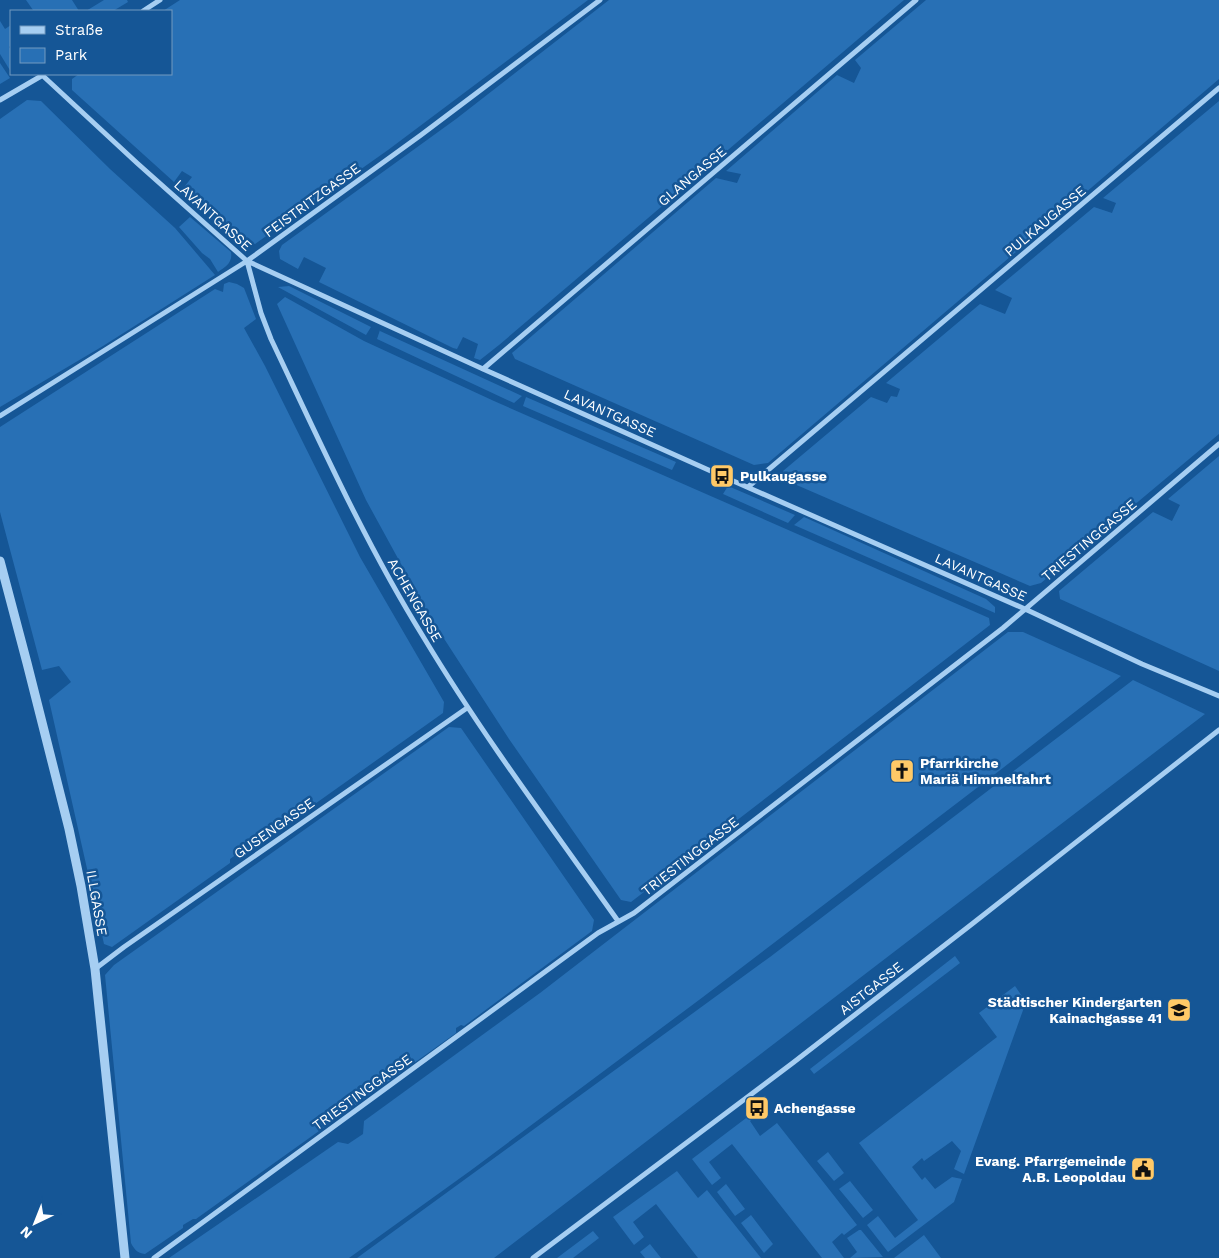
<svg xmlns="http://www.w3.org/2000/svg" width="1219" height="1258" viewBox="0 0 1219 1258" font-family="'Work Sans',sans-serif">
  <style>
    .green { fill: #2870b5 }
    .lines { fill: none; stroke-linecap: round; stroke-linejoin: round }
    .minor { stroke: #a6cef2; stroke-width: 5 }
    .tertiary { stroke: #a6cef2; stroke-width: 9 }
    .labels { text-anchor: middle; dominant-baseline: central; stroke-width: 5; stroke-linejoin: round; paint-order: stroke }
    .street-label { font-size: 14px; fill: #fff; stroke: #155696 }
    .poi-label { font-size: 14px; font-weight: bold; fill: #fff; stroke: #155696; text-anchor: start }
  </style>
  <rect width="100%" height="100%" fill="#155696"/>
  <!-- green -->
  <path class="green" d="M 26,0 L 72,0 L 79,11 L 32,11 L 33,10 Z
    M 104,0 L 127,0 L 128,2 L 113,11 L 86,11 Z
    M 180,0 L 588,0 L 388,150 L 255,244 L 247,243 L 181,191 L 192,177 L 182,171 L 174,182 L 72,90 L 72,79 L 79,74 L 171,74 L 171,11 L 163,11 Z
    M 609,0 L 904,0 L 499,345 L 480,360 L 474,358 L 478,344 L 463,337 L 457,349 L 453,348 L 319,282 L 326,268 L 304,257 L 298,269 L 280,259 L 279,251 L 282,245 L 456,119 Z
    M 926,0 L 1219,0 L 1219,79 L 768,463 L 754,465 L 515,359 L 512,353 L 716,178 L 737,183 L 741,174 L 726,171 L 837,75 L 854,83 L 861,68 L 855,60 Z
    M 0,21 L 5,29 L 11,25 L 11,45 L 9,47 L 11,50 L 11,72 L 0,54 Z
    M 0,63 L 10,78 L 0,84 Z
    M 27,100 L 41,101 L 110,169 L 175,228 L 215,275 L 103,346 L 0,407 L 0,119 Z
    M 1219,101 L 1219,434 L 1041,583 L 1030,586 L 785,480 L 783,471 L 871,397 L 887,403 L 891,396 L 897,397 L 900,389 L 886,383 L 980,304 L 1005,314 L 1012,298 L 995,290 L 1094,207 L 1112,213 L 1116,203 L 1103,198 Z
    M 190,217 L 231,252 C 233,263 225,267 218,272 L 210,259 L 202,253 L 179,227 Z
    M 229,282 L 237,284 L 244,288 L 256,319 L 244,328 L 265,366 L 360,557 L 444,702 L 443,713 L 274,833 L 271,830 L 230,859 L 230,863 L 112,947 L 104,944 L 49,700 L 71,682 L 59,666 L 42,670 L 0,512 L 0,427 L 215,289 L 223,292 L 224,284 Z
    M 289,286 L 371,327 L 366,335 L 278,287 Z
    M 285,297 L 364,341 L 494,401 L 989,618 L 990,625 L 631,902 L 621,900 L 509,739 L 430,617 L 366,500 L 277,304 Z
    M 380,330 L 380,331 L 522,396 L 514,403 L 377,339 Z
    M 526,397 L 676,462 L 672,470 L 523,406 Z
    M 1219,456 L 1219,671 L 1060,599 L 1059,591 L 1153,512 L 1172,521 L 1180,505 L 1168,499 Z
    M 728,486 L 795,515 L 788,523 L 723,494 Z
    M 804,517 L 986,599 L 995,607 L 995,613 L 794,525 Z
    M 1008,632 L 1023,632 L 1121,676 L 999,771 L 703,997 L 470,1171 L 349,1258 L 169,1258 L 338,1142 L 348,1144 L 363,1134 L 364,1121 L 540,993 Z
    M 1133,680 L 1205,714 L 494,1258 L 357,1258 L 770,957 Z
    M 449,727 L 461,728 L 594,920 L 592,931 L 464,1026 L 461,1025 L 456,1028 L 456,1033 L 196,1219 L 193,1219 L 183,1225 L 183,1228 L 145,1254 C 137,1253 134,1249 131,1243 L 105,975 L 114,965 Z
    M 955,956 L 960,963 L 814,1074 L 810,1069 Z
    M 1015,986 L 1026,1002 L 964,1174 L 954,1169 L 961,1151 L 952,1141 L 924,1161 L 922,1158 L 912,1167 L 922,1180 L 925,1177 L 935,1189 L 952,1177 L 962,1179 L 954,1202 L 888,1252 L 867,1225 L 878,1216 L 895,1238 L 918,1220 L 859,1143 L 997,1037 L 979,1013 Z
    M 762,1106 L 764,1108 L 750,1121 L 760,1136 L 777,1123 L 857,1225 L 844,1235 L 842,1233 L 832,1242 L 844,1258 L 822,1258 L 732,1144 L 709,1162 L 721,1178 L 712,1185 L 692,1159 Z
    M 828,1152 L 844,1173 L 834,1181 L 817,1161 Z
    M 677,1171 L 698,1198 L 707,1190 L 761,1258 L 698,1258 L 656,1204 L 633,1222 L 644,1237 L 634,1245 L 613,1217 Z
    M 850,1181 L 873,1210 L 863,1218 L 839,1189 Z
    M 726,1184 L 745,1209 L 735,1216 L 717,1192 Z
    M 751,1215 L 773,1244 L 764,1253 L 741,1223 Z
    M 859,1230 L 861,1230 L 883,1257 L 850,1258 L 857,1252 L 847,1238 Z
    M 593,1231 L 599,1238 L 573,1258 L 557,1258 Z
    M 924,1235 L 941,1258 L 894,1258 Z
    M 650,1244 L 661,1258 L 645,1258 L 640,1252 Z"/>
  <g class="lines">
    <!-- minor -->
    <path class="minor" d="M 143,11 L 160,0
      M 42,75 L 137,163 L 247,261 L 483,369 L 722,476 L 1025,609 L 1142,664 L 1219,696
      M 0,100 L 43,75
      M 247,261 L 261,313 L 271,339 C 319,440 365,543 424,638 C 483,736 552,828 618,921
      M 483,369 L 916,0
      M 0,416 L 247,261 L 421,135 L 600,0
      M 748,487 L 1219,88
      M 95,969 L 124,947 L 467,708
      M 154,1258 L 598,933 L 634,913 L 1003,628 L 1219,444
      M 533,1258 L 794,1062 L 972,924 L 1219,730"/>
    <!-- tertiary -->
    <path class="tertiary" d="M 0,561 L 27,663 L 69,829 L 81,886 L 95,969 L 125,1258"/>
  </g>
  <!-- icons -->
  <defs>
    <symbol id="bus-square" viewBox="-11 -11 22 22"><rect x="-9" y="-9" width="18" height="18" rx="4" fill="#ffc967" stroke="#155696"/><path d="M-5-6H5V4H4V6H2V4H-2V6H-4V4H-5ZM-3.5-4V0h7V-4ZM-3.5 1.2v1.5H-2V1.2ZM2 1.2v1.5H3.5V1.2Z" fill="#111"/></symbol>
    <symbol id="church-square" viewBox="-11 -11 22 22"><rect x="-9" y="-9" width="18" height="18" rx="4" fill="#ffc967" stroke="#155696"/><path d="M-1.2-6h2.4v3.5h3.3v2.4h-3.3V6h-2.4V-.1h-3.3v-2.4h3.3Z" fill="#111"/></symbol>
    <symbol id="school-square" viewBox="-11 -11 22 22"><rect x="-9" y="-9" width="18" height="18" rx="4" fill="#ffc967" stroke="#155696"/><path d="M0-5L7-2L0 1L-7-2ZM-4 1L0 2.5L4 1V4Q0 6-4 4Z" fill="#111"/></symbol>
    <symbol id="civic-square" viewBox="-11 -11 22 22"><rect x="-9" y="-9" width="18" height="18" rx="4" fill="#ffc967" stroke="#155696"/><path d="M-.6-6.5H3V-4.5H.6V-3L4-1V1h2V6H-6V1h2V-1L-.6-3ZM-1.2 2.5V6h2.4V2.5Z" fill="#111"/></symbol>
  </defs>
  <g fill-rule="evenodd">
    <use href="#bus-square" x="708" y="462" width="28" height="28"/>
    <use href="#church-square" x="888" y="757" width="28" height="28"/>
    <use href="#school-square" x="1165" y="996" width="28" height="28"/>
    <use href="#bus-square" x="743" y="1094" width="28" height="28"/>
    <use href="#civic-square" x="1129" y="1155" width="28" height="28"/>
  </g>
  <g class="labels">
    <!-- street labels -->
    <g class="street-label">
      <text transform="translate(692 176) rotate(-40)">GLANGASSE</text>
      <text transform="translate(312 200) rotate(-36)">FEISTRITZGASSE</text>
      <text transform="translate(213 215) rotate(42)">LAVANTGASSE</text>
      <text transform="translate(1045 221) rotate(-40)">PULKAUGASSE</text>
      <text transform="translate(610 413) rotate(24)">LAVANTGASSE</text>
      <text transform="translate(1089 540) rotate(-40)">TRIESTINGGASSE</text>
      <text transform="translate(981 577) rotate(24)">LAVANTGASSE</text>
      <text transform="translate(415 600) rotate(60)">ACHENGASSE</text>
      <text transform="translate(274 828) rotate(-35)">GUSENGASSE</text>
      <text transform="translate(690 856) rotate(-38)">TRIESTINGGASSE</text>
      <text transform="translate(97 903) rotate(80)">ILLGASSE</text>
      <text transform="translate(871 988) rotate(-38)">AISTGASSE</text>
      <text transform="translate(362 1092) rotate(-36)">TRIESTINGGASSE</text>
    </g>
    <!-- poi labels -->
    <g class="poi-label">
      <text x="740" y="476">Pulkaugasse</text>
      <text x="920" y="763">Pfarrkirche<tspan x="920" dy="16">Mariä Himmelfahrt</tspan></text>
      <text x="1162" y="1002" text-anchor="end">Städtischer Kindergarten<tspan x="1162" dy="16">Kainachgasse 41</tspan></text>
      <text x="774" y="1108">Achengasse</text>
      <text x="1126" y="1161" text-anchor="end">Evang. Pfarrgemeinde<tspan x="1126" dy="16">A.B. Leopoldau</tspan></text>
    </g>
  </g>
  <!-- legend -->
  <rect x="10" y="10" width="162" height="65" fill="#155696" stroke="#739ac0"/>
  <rect x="20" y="26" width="25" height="8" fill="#a6cef2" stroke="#739ac0"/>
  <text x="55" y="35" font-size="15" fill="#ffffff">Straße</text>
  <rect x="20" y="48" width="25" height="15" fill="#2870b5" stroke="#739ac0"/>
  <text x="55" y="60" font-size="15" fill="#ffffff">Park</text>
  <!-- north arrow -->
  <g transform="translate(35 1223) rotate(223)" stroke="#155696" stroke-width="4" paint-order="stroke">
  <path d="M0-4L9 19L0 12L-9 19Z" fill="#ffffff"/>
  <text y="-8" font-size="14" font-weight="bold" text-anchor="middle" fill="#ffffff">N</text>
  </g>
</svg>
